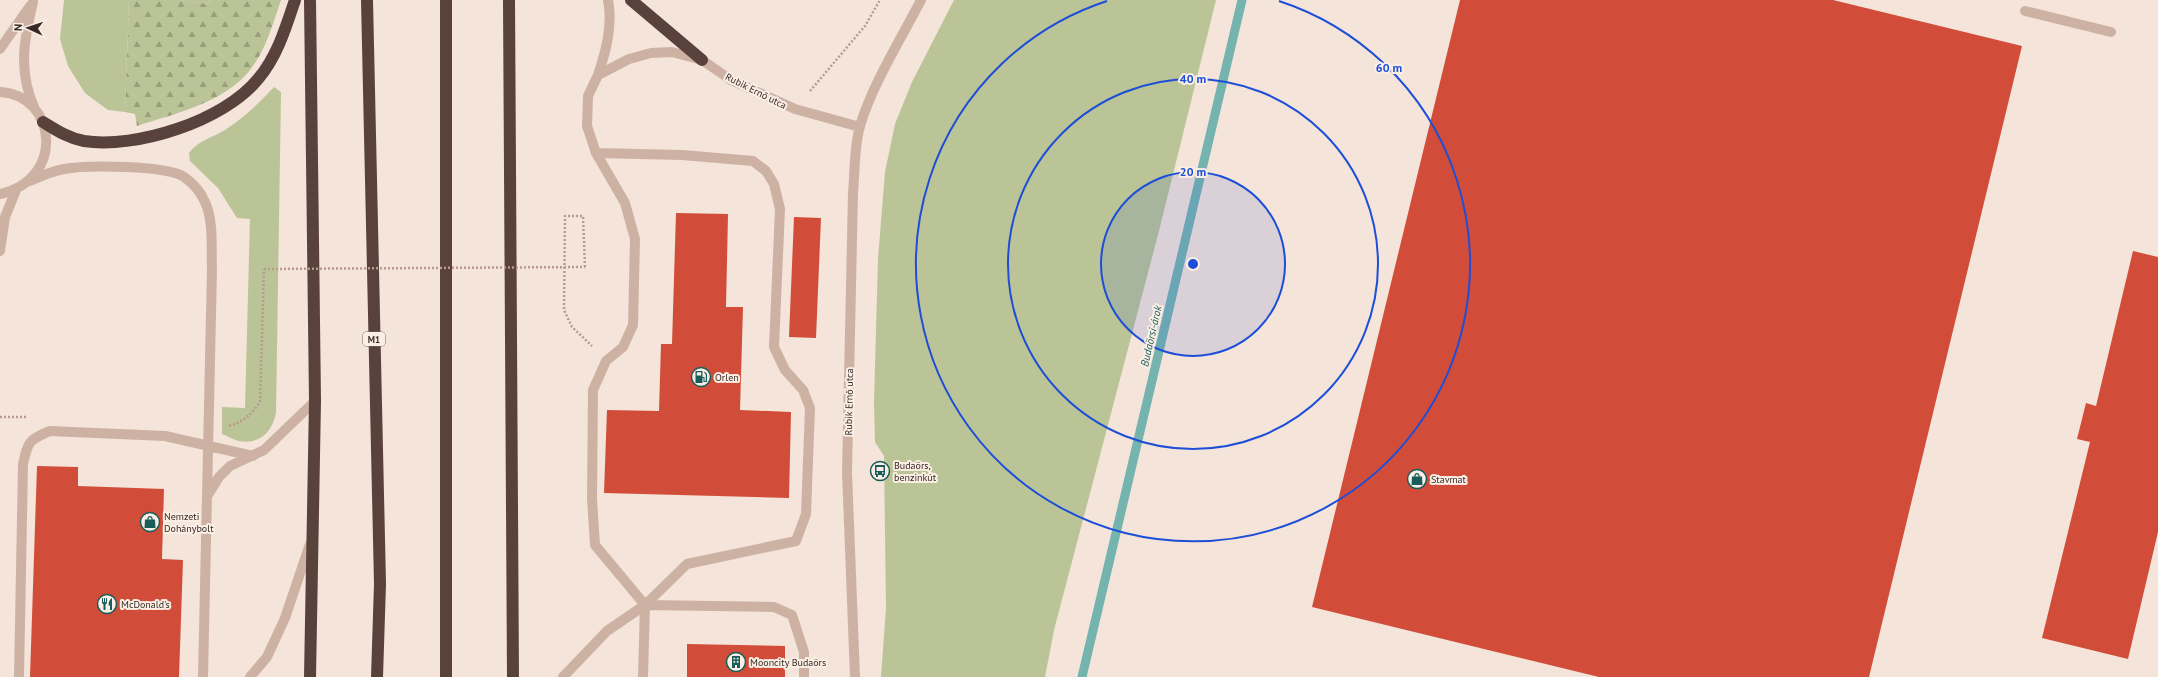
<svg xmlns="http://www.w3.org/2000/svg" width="2158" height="677" viewBox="0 0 2158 677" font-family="'PT Sans',sans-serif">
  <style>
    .grass { fill: #bac497 }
    .forest { fill: url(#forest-firs) }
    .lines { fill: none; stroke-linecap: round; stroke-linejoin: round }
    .stream { stroke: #75b3af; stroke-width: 9 }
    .building { fill: #d14d39 }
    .path { stroke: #b99b8e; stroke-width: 2.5; stroke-dasharray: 2 2; stroke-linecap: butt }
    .minor { stroke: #cdb2a4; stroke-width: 10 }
    .highway { stroke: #59423c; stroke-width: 12 }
    .path-bridge { stroke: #b99b8e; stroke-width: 2.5; stroke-dasharray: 2 2; stroke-linecap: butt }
    .ring { fill: none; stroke: #1d4ed8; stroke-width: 2 }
    .labels { text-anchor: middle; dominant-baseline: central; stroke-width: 4; stroke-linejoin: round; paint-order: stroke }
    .shield { fill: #fbefe5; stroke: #72655f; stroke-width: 1 }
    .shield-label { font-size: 9px; font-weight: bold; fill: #372a26 }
    .street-label { font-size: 10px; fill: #372a26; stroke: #fbefe5 }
    .poi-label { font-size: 10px; fill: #372a26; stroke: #fbefe5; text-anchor: start }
    .water-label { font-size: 11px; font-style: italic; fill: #185d59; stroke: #fbefe5 }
    .centre { fill: #1d4ed8; stroke: #fbefe5; stroke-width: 2 }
    .ring-label { font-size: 12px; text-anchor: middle; font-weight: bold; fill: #1d4ed8; stroke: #fbefe5; stroke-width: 4; stroke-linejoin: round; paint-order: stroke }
  </style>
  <defs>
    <pattern id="forest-firs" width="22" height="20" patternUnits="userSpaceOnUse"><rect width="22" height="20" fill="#bac497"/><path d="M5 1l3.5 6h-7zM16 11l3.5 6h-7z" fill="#989f7b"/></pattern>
  </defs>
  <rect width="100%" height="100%" fill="#f4e4d9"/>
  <!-- grass -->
  <path class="grass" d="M 64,0 L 129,0 L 125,112 L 108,110 L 85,93 L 68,66 L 60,39 Z
    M 180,0 L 211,0 L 207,4 Z
    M 954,0 L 1216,0 L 1159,231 L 1054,630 L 1045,677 L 881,677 L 886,608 L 884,456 L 875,442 L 874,402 L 878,259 L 885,172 L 895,124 L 912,82 Z
    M 274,87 L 281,92 L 276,412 C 273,431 260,445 239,441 C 234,440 227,436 222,434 L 222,407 L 245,408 L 250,219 L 237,218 L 218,188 L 190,161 L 189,153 C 199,140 212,138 225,130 C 244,118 259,103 274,87 Z"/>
  <!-- forest -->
  <path class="forest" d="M 129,0 L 180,0 L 207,4 L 211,0 L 281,0 C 273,23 266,50 250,70 C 224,103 176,113 137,126 L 135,114 L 125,112 Z"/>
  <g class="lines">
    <!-- stream -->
    <path class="stream" d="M 1082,677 L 1242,0"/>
  </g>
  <!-- building -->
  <path class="building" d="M 1460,0 L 1833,0 L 2022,46 L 1869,677 L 1599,677 L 1312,607 Z
    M 676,213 L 728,214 L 726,307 L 743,307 L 740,410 L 791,412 L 789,498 L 604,493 L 607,410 L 659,411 L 661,344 L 672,344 Z
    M 794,217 L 821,218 L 816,338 L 789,337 Z
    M 2133,251 L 2158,257 L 2158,532 L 2128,659 L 2042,638 L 2090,442 L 2077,439 L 2086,403 L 2096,406 Z
    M 37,466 L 78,467 L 78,486 L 164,489 L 162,559 L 183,560 L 179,677 L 30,677 Z
    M 687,644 L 785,646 L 785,677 L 687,677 Z"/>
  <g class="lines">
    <!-- path -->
    <path class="path" d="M 810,91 L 865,26 L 880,0
      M 585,267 L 583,216 L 565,216 L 564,310 L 572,327 L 592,346
      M 0,417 L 27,417
      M 229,426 C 244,421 251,415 260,402 L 264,269"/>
    <!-- minor -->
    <path class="minor" d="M 33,2 C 24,40 18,70 34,107
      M 2025,11 L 2111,32
      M 0,49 L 30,6
      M 598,75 C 606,51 613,25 608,0
      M 0,92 C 57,95 66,180 0,194
      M 30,181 C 41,176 52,171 64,169 C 86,165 167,165 184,177 C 193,183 201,193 205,202 C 214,221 211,249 212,269 L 203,677
      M 0,251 L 5,217 L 16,190
      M 208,495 L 219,477 L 230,466 L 264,450 L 315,401
      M 645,605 L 774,607 L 792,615 L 804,652 L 804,677
      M 19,677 L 23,464 C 28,442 28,440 50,431 L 165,436 L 253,456
      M 250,677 L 267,657 L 285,618 L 310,544
      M 563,677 L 607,631 L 645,605 L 687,564 L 796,541 L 806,514 L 810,408 L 803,390 L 785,370 L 774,347 L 780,209 L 774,184 L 766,171 L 753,161 L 682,155 L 596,153
      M 643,677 L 645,605 L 595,545 L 592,499 L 593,390 L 606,361 L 623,347 L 633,325 L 635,239 L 625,203 L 596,153 L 587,126 L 588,96 L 598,75 L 629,59 L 651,53 L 672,52 L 702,60 L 731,80 L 795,109 L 860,127
      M 855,677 L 847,472 L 853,193 C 855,171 854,147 860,126 C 872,85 901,39 921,0"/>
    <!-- highway -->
    <path class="highway" d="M 367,0 L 380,584 L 377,677
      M 446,0 L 446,677
      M 509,0 L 513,677
      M 631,0 L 702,60
      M 43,122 C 56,130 68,138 84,141 C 136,149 224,121 258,79 C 277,57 286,27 295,0
      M 310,677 L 315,401 L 310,0"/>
    <!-- path-bridge -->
    <path class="path-bridge" d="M 264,269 L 585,267"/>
  </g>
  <!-- distance rings -->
  <circle cx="1193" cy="264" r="92" fill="#1d4ed8" fill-opacity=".12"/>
  <g class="ring">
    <circle cx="1193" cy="264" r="92"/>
    <circle cx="1193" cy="264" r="185"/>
    <path d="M1279 1A277 277 0 1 1 1107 1"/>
  </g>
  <!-- icons -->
  <defs>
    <symbol id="fuel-ring" viewBox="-11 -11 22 22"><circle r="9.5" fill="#fbefe5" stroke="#185d59" stroke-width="1.5"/><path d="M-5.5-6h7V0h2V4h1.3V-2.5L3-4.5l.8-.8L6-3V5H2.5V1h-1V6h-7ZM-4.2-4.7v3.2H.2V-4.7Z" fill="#185d59"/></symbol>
    <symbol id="bus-ring" viewBox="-11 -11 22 22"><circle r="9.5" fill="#fbefe5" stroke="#185d59" stroke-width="1.5"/><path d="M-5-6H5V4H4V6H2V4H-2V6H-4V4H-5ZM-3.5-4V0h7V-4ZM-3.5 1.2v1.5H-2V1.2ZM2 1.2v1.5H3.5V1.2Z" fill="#185d59"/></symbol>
    <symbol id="shop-ring" viewBox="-11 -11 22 22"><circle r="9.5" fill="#fbefe5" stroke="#185d59" stroke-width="1.5"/><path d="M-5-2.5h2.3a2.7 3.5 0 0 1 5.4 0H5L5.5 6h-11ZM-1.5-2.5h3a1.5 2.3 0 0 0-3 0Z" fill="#185d59"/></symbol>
    <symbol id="restaurant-ring" viewBox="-11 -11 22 22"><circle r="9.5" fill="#fbefe5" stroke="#185d59" stroke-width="1.5"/><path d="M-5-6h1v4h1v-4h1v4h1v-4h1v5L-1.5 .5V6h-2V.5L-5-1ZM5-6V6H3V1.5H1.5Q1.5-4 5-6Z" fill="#185d59"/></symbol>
    <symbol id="building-ring" viewBox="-11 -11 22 22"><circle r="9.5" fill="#fbefe5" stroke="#185d59" stroke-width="1.5"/><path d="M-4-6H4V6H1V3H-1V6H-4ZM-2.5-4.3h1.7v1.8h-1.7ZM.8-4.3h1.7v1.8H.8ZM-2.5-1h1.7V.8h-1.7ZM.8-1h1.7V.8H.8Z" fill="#185d59"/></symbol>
  </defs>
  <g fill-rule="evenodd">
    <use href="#fuel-ring" x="690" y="366" width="22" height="22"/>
    <use href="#bus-ring" x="869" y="460" width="22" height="22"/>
    <use href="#shop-ring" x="1406" y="468" width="22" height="22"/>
    <use href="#shop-ring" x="139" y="511" width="22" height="22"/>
    <use href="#restaurant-ring" x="96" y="593" width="22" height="22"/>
    <use href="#building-ring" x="725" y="651" width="22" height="22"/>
  </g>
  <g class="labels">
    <!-- shield labels -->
    <rect class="shield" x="363" y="332" width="22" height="14" rx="3"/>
    <g class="shield-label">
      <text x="374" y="339">M1</text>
    </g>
    <!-- street labels -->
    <g class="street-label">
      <text transform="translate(756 91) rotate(27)">Rubik Ernő utca</text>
      <text transform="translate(849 402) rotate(-89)">Rubik Ernő utca</text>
    </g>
    <!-- poi labels -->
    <g class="poi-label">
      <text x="715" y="377">Orlen</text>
      <text x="894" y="465">Budaörs,<tspan x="894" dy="12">benzinkút</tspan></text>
      <text x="1431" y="479">Stavmat</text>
      <text x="164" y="516">Nemzeti<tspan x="164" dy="12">Dohánybolt</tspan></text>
      <text x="121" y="604">McDonald's</text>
      <text x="750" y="662">Mooncity Budaörs</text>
    </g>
    <!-- water labels -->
    <g class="water-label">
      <text transform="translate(1151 336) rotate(-77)">Budaörsi-árok</text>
    </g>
  </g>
  <circle cx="1193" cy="264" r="6" class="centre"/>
  <g class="ring-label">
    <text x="1389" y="72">60 m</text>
    <text x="1193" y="83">40 m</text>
    <text x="1193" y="176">20 m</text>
  </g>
  <!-- north arrow -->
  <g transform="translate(28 28) rotate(273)" stroke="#fbefe5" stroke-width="3" paint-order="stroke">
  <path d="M0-3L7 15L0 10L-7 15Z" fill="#372a26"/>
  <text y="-6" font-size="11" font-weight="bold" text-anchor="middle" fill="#372a26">N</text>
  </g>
</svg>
